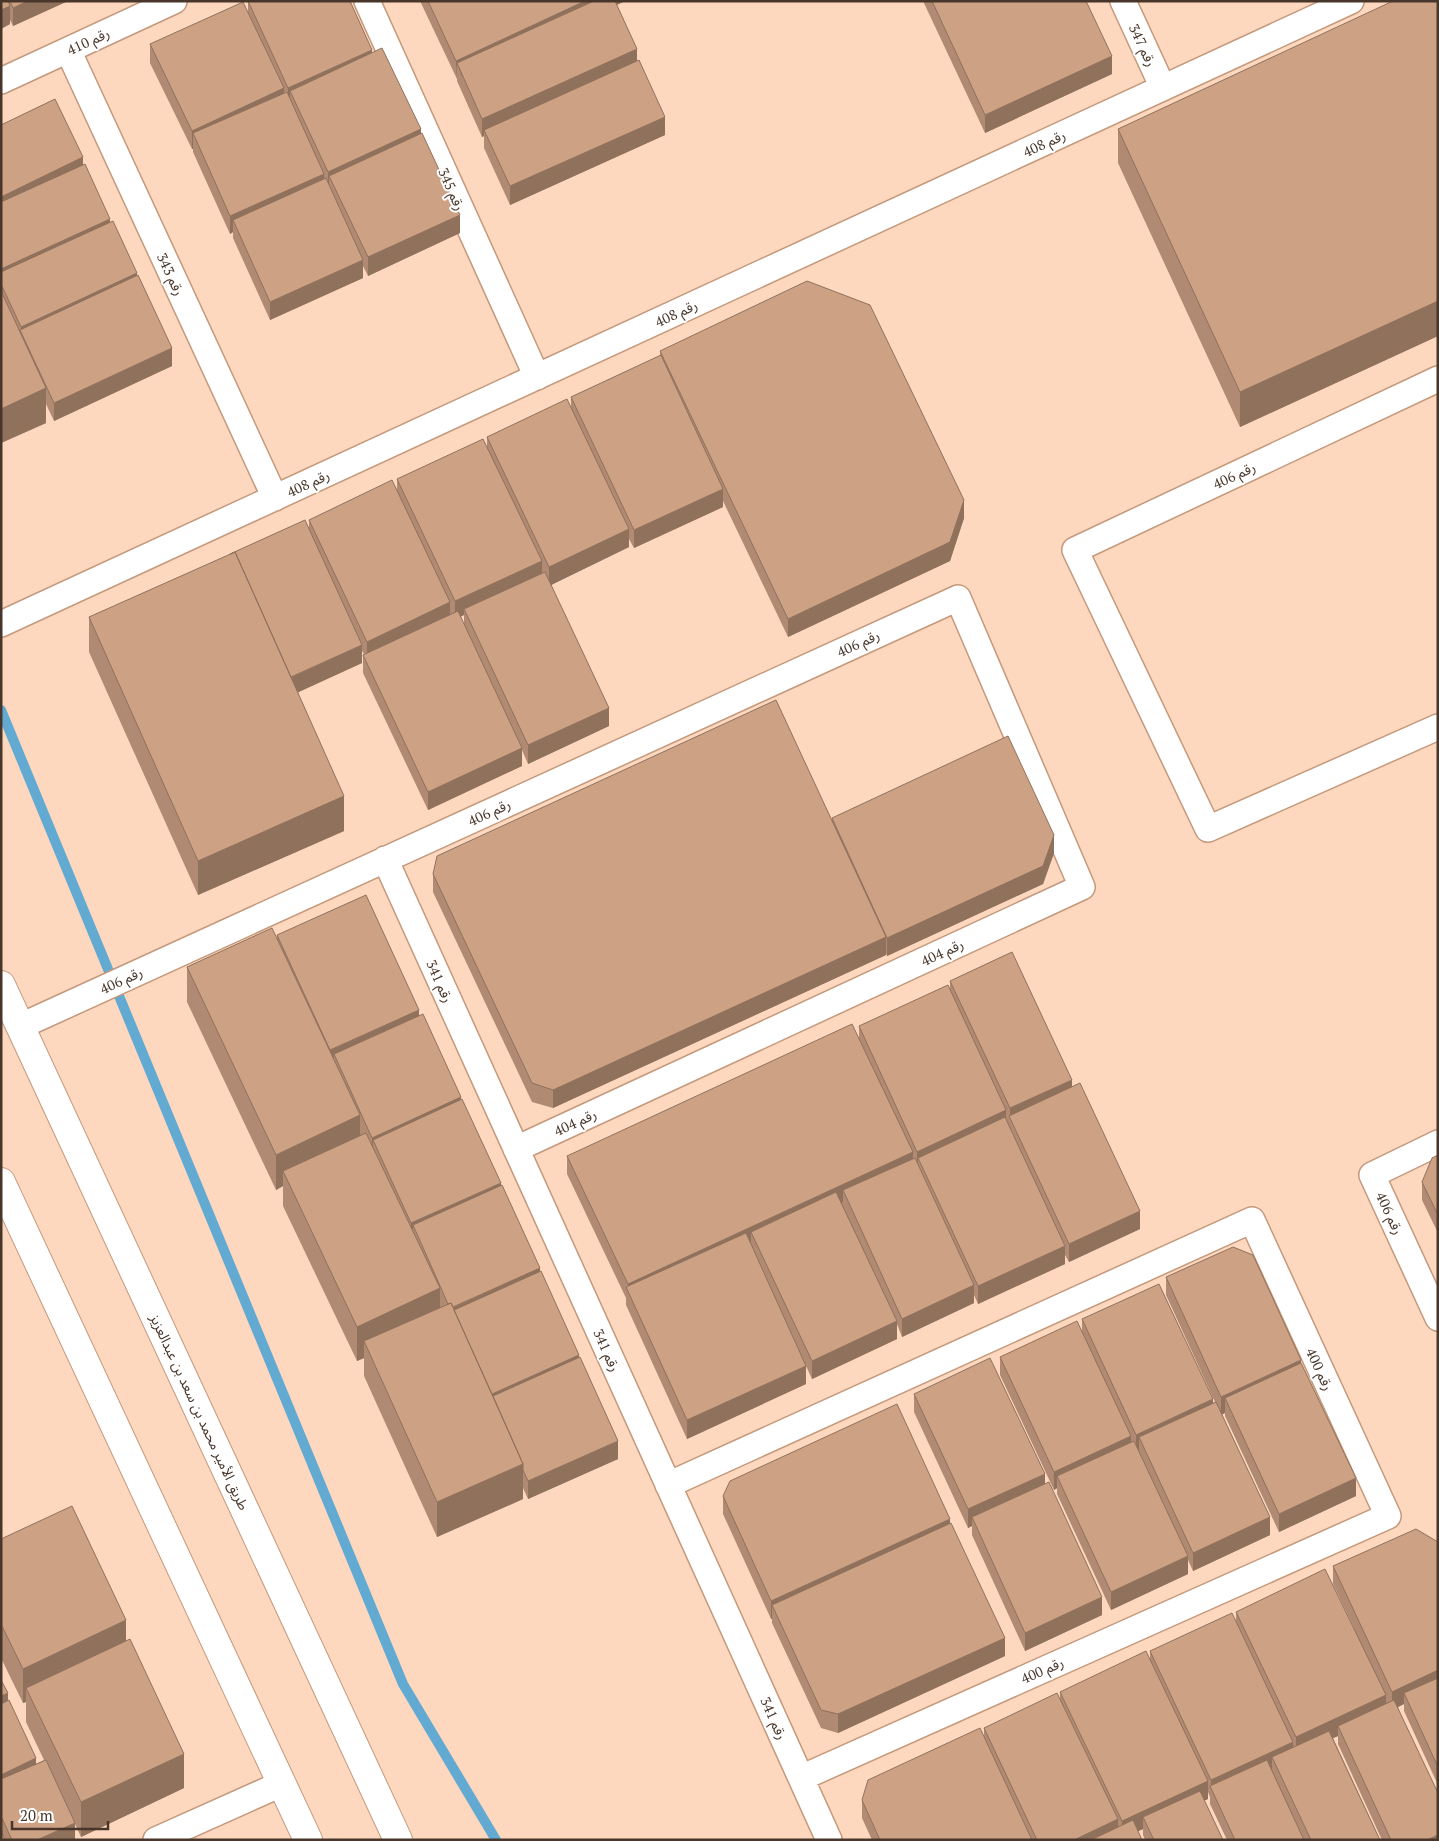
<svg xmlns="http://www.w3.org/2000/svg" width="1439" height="1841" viewBox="0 0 1439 1841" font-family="'PT Serif','Noto Sans Arabic',serif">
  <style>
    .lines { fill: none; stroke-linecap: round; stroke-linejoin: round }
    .stream { stroke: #63aad2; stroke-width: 10 }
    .minor-casing { stroke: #c4987b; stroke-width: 28 }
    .secondary-casing { stroke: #c4987b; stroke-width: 30 }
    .minor { stroke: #fff; stroke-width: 25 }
    .secondary { stroke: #fff; stroke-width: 28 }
    .wall { fill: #b08a72; fill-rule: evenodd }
    .shaded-wall { fill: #90715c }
    .building { fill: #cda184; stroke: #90715c }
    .labels { text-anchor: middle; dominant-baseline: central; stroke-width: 4; stroke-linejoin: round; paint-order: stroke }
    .street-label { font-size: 14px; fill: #48362a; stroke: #fff }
  </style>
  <rect width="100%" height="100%" fill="#fdd8bf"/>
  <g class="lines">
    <!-- stream -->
    <path class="stream" d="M 1,710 L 403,1684 L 496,1840"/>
    <defs>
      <path id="minor" d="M 367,1 L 537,377
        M 1123,1 L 1163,88
        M 68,50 L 275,498
        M 1,81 L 174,1
        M 1438,379 L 1075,550 L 1208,829 L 1438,727
        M 1,624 L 1351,1
        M 385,859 L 829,1840
        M 21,1026 L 958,598 L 1082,887 L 516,1149
        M 1438,1143 L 1372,1175 L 1438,1318
        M 668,1485 L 1252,1220 L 1388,1516 L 801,1778
        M 156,1840 L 281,1784"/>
      <path id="secondary" d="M 1,985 L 398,1840
        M 1,1182 L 308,1840"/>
    </defs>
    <!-- minor casing -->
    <use href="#minor" class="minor-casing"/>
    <!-- secondary casing -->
    <use href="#secondary" class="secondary-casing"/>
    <!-- minor -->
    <use href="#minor" class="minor"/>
    <!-- secondary -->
    <use href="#secondary" class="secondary"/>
  </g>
  <!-- wall -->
  <path class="wall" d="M 1,1 L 68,1 L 13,26 L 10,20 L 10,24 L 1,29 Z
    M 248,1 L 372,52 L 421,133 L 460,233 L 368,276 L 363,266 L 363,278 L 270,320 L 233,238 L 233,232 L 230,234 L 193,152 L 193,149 L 192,149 L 150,63 L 150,44 L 248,12 Z
    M 420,1 L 625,1 L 617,5 L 637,61 L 665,135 L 510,205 L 484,148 L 484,136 L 482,137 L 457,81 L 457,79 Z
    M 923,1 L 1086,1 L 1112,74 L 985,133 Z
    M 1438,1 L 1438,336 L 1240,427 L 1118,163 L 1118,129 Z
    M 1,125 L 83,164 L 110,222 L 137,275 L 172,366 L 54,421 L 46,404 L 46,423 L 1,443 Z
    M 660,351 L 964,518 L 950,561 L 788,637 L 723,501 L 723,507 L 634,548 L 629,539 L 629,547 L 551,585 L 609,726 L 528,764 L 522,750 L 522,766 L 428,810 L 363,673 L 363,655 L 364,654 L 362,651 L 362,663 L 298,692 L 344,831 L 198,895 L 89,652 L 89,617 L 309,529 L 309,520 L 397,489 L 397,479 L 487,448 L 487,437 L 571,407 L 571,397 L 660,356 ZM 464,615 L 464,626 L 460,617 Z
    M 832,818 L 1054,853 L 1043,884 L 887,956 L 886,953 L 886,955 L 553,1108 L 532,1102 L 433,892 L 433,874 L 832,820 Z
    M 277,935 L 419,1015 L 461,1100 L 579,1357 L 618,1459 L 528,1499 L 523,1488 L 523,1499 L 437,1537 L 364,1376 L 364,1358 L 357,1361 L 283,1206 L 283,1186 L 276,1190 L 187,1002 L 187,967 L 277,938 Z
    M 950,981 L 1072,1087 L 1140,1229 L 1069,1262 L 1065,1255 L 1065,1264 L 978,1304 L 974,1295 L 974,1303 L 902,1337 L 897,1324 L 897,1339 L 812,1379 L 806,1366 L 806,1384 L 687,1439 L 626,1305 L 626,1298 L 567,1174 L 567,1156 L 859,1038 L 859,1026 L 950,990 Z
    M 1438,1155 L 1438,1233 L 1422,1200 L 1422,1182 Z
    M 1166,1277 L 1301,1363 L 1356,1496 L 1279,1532 L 1225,1416 L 1225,1413 L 1222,1414 L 1270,1535 L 1193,1571 L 1188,1560 L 1188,1574 L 1111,1610 L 1057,1494 L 1057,1488 L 1054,1490 L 1000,1375 L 1000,1357 L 1082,1332 L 1082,1319 L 1213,1403 L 1215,1402 L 1166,1295 Z
    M 914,1394 L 1045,1484 L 1102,1615 L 1025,1651 L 972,1535 L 972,1526 L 968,1528 L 914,1412 Z
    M 723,1496 L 950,1523 L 1005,1656 L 838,1733 L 821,1728 L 772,1623 L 772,1619 L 771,1619 L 723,1514 Z
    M 1,1539 L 126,1641 L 184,1788 L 81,1837 L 75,1824 L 75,1840 L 1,1840 L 1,1680 L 8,1701 L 36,1764 L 44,1760 L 26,1722 L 26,1702 L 23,1703 L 1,1658 Z
    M 1438,1542 L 1438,1785 L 1404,1711 L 1404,1704 L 1398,1707 L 1438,1840 L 1382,1840 L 1338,1744 L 1338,1736 L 1333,1738 L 1380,1840 L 1227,1840 L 1210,1804 L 1210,1797 L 1208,1792 L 1208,1799 L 1204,1800 L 1223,1840 L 1145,1840 L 1143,1835 L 1143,1829 L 1138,1831 L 1142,1840 L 872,1840 L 862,1818 L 862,1800 L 984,1736 L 984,1728 L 1060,1699 L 1060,1692 L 1150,1660 L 1150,1651 L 1236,1620 L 1236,1612 L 1354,1628 L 1333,1584 L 1333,1566 Z"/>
  <!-- shaded-wall -->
  <path class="shaded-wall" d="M 28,1 L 68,1 L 13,26 L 13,8 Z
    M 585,1 L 625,1 L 462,76 L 457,63 L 456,79 L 456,61 Z
    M 10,6 L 10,24 L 1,29 L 1,10 Z
    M 637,49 L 637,67 L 484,130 L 484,136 L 482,137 L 482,119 Z
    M 372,50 L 372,68 L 290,91 L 290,106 L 288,107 L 288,88 Z
    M 1112,56 L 1112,74 L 985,133 L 985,115 Z
    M 284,88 L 284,107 L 193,133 L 193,149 L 192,149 L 192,131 Z
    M 665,117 L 665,135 L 510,205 L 510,186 Z
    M 421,129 L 421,147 L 329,176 L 329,190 L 328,190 L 328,172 Z
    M 83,157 L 83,175 L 1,215 L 1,197 Z
    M 324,174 L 324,192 L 233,220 L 233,232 L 230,234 L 230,216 Z
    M 460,215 L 460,233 L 368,276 L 368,257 Z
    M 110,219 L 110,237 L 1,284 L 1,269 Z
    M 363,260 L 363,278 L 270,320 L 270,302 Z
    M 137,273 L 137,291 L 21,332 L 21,327 Z
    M 1438,301 L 1438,336 L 1240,427 L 1240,392 Z
    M 172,348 L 172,366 L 54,421 L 54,403 Z
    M 46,388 L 46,423 L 1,443 L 1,409 Z
    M 723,489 L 723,507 L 634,548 L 634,530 Z
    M 964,500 L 964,518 L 950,561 L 788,637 L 788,619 Z
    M 629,529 L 629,547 L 549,586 L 549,567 Z
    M 542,561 L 542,579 L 464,609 L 464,615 L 455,619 L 455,601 Z
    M 450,602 L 450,620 L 367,660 L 367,642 Z
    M 362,645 L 362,663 L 288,697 L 288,679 Z
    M 609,708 L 609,726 L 528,764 L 528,745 Z
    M 522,748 L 522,766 L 428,810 L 428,792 Z
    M 344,796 L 344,831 L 198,895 L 198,861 Z
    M 1054,835 L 1054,853 L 1043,884 L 887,956 L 887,938 Z
    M 886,937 L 886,955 L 553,1108 L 553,1090 Z
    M 419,1010 L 419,1028 L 334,1054 L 334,1067 L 329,1051 Z
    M 1072,1080 L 1072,1098 L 1010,1118 L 1010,1108 Z
    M 461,1097 L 461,1115 L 373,1140 L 373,1155 L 372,1156 L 372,1138 Z
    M 1006,1110 L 1006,1129 L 918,1158 L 918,1169 L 917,1170 L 917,1152 Z
    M 360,1115 L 360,1150 L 283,1171 L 283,1186 L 276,1190 L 276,1155 Z
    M 913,1152 L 913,1170 L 843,1190 L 843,1202 L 756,1242 L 751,1232 L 751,1245 L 628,1291 L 628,1284 Z
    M 501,1183 L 501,1201 L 413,1225 L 413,1241 L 411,1241 L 411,1223 Z
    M 1140,1211 L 1140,1229 L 1069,1262 L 1069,1244 Z
    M 1065,1246 L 1065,1264 L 978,1304 L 978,1286 Z
    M 540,1268 L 540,1286 L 457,1324 L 450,1309 Z
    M 974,1285 L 974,1303 L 902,1337 L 902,1319 Z
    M 440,1288 L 440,1322 L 364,1341 L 364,1358 L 357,1361 L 357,1327 Z
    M 897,1321 L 897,1339 L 812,1379 L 812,1361 Z
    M 579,1355 L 579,1373 L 496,1410 L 490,1395 Z
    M 1301,1360 L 1301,1378 L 1225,1398 L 1225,1413 L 1221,1415 L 1221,1397 Z
    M 806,1366 L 806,1384 L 687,1439 L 687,1420 Z
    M 1213,1399 L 1213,1417 L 1139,1437 L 1139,1451 L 1136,1453 L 1136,1435 Z
    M 1131,1436 L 1131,1454 L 1057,1476 L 1057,1488 L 1054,1490 L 1054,1472 Z
    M 618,1441 L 618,1459 L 528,1499 L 528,1481 Z
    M 523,1464 L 523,1499 L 437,1537 L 437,1502 Z
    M 1045,1474 L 1045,1492 L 972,1517 L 972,1526 L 968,1528 L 968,1509 Z
    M 1356,1478 L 1356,1496 L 1279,1532 L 1279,1514 Z
    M 1270,1517 L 1270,1535 L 1193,1571 L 1193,1553 Z
    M 950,1519 L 950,1537 L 772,1605 L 772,1619 L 771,1619 L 771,1601 Z
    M 1188,1556 L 1188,1574 L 1111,1610 L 1111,1592 Z
    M 1102,1597 L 1102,1615 L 1025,1651 L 1025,1633 Z
    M 126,1620 L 126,1655 L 26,1688 L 26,1702 L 23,1703 L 23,1669 Z
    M 1005,1638 L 1005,1656 L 838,1733 L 838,1714 Z
    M 1438,1670 L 1438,1688 L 1404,1693 L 1404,1704 L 1392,1710 L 1392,1692 Z
    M 8,1693 L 8,1711 L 1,1714 L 1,1696 Z
    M 1386,1695 L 1386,1713 L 1338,1726 L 1338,1736 L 1296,1755 L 1296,1737 Z
    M 1293,1742 L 1293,1760 L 1272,1757 L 1272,1769 L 1215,1796 L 1211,1787 L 1211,1780 Z
    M 184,1754 L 184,1788 L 81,1837 L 81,1802 Z
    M 36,1758 L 36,1777 L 1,1793 L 1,1775 Z
    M 1208,1781 L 1208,1799 L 1148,1827 L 1143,1817 L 1143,1829 L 1122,1839 L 1122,1821 Z
    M 1118,1819 L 1118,1837 L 1113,1840 L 1074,1840 Z
    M 75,1823 L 75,1840 L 37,1840 Z
    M 1438,1835 L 1438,1840 L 1427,1840 Z"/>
  <!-- building -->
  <path class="building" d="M 1,1 L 8,1 L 10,6 L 1,10 Z
    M 10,1 L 28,1 L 13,8 Z
    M 248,1 L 350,1 L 372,50 L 288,88 Z
    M 428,1 L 585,1 L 456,61 Z
    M 594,1 L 615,1 L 637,49 L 482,119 L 457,63 Z
    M 932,1 L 1086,1 L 1112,56 L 985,115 Z
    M 1393,1 L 1438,1 L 1438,301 L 1240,392 L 1118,129 Z
    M 243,2 L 284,88 L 192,131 L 150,44 Z
    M 382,48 L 421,129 L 328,172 L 290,91 Z
    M 639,60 L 665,117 L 510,186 L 484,130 Z
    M 287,92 L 324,174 L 230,216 L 193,133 Z
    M 55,99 L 83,157 L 1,197 L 1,125 Z
    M 422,133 L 460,215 L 368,257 L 329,176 Z
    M 85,164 L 110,219 L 1,269 L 1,202 Z
    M 326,178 L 363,260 L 270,302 L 233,220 Z
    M 113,221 L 137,273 L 21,327 L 1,284 L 1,272 Z
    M 138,275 L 172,348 L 54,403 L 20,330 Z
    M 807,281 L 870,305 L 964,500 L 950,542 L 788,619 L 660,351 Z
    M 1,291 L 46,388 L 1,409 Z
    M 661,355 L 723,489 L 634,530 L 571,397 Z
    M 567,399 L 629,529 L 549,567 L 487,437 Z
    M 483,439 L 542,561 L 455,601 L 397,479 Z
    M 392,480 L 450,602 L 367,642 L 309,520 Z
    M 305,520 L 362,645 L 291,677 L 235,552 L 231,554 L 230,554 Z
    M 235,552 L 344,796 L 198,861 L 89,617 Z
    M 545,572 L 609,708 L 528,745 L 464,609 Z
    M 458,611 L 522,748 L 428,792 L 363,655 Z
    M 776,700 L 886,937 L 553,1090 L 532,1083 L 433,874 L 437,856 Z
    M 1008,736 L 1054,835 L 1043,866 L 887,938 L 832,818 Z
    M 366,895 L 419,1010 L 330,1050 L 277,935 Z
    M 272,928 L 360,1115 L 276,1155 L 187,967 Z
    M 1012,952 L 1072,1080 L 1010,1108 L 950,981 Z
    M 948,985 L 1006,1110 L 917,1152 L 859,1026 Z
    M 423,1014 L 461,1097 L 372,1138 L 334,1054 Z
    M 852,1024 L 913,1152 L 628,1284 L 567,1156 Z
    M 1080,1083 L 1140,1211 L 1069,1244 L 1009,1116 Z
    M 462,1099 L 501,1183 L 411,1223 L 373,1140 Z
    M 1005,1117 L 1065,1246 L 978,1286 L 918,1158 Z
    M 366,1133 L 440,1288 L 357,1327 L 283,1171 Z
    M 1438,1155 L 1438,1215 L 1422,1182 L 1432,1158 Z
    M 915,1158 L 974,1285 L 902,1319 L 843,1190 Z
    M 502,1185 L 540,1268 L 453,1307 L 451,1303 L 448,1304 L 413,1225 Z
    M 836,1192 L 897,1321 L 812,1361 L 751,1232 Z
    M 746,1233 L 806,1366 L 687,1420 L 626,1287 Z
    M 1233,1247 L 1253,1255 L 1301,1360 L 1221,1397 L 1166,1277 Z
    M 541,1271 L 579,1355 L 492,1394 L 454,1310 Z
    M 1159,1284 L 1213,1399 L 1136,1435 L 1082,1319 Z
    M 451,1303 L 523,1464 L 437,1502 L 364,1341 Z
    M 1077,1321 L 1131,1436 L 1054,1472 L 1000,1357 Z
    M 580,1357 L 618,1441 L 528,1481 L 523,1470 L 523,1464 L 493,1396 Z
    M 990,1358 L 1045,1474 L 968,1509 L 914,1394 Z
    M 1301,1363 L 1356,1478 L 1279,1514 L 1225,1398 Z
    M 1216,1402 L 1270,1517 L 1193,1553 L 1139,1437 Z
    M 897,1404 L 950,1519 L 771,1601 L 723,1496 L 730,1481 Z
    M 1134,1441 L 1188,1556 L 1111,1592 L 1057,1476 Z
    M 1049,1482 L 1102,1597 L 1025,1633 L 972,1517 Z
    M 72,1506 L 126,1620 L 23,1669 L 1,1624 L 1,1539 Z
    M 951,1523 L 1005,1638 L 838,1714 L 821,1710 L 772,1605 Z
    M 1416,1529 L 1438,1542 L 1438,1670 L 1392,1692 L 1333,1566 Z
    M 1325,1569 L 1386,1695 L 1296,1737 L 1236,1612 Z
    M 1232,1613 L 1293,1742 L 1211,1780 L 1150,1651 Z
    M 130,1639 L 184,1754 L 81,1802 L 26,1688 Z
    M 1146,1651 L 1208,1781 L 1122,1821 L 1060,1692 Z
    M 1438,1678 L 1438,1767 L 1404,1693 Z
    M 1,1680 L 8,1693 L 1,1696 Z
    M 1057,1693 L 1118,1819 L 1074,1840 L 1037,1840 L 984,1728 Z
    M 9,1700 L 36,1758 L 1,1775 L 1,1704 Z
    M 1394,1700 L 1438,1793 L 1438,1835 L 1427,1840 L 1391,1840 L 1338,1726 Z
    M 980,1728 L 1032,1840 L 880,1840 L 862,1800 L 868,1780 Z
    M 1329,1731 L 1380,1840 L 1311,1840 L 1272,1757 Z
    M 46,1760 L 75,1823 L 37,1840 L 12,1840 L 1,1816 L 1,1779 Z
    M 1267,1760 L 1304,1840 L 1235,1840 L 1210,1786 Z
    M 1200,1791 L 1223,1840 L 1154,1840 L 1143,1817 Z
    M 1133,1820 L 1142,1840 L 1091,1840 Z
    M 1,1830 L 5,1840 L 1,1840 Z"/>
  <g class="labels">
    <!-- street labels -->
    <g class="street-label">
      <text transform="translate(88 41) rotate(-25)">رقم 410</text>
      <text transform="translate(1143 45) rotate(65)">رقم 347</text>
      <text transform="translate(1044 143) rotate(-25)">رقم 408</text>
      <text transform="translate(452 189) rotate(66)">رقم 345</text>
      <text transform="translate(171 274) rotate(65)">رقم 343</text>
      <text transform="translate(676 313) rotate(-25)">رقم 408</text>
      <text transform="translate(1234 475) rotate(-25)">رقم 406</text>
      <text transform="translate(308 483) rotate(-25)">رقم 408</text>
      <text transform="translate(858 643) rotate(-25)">رقم 406</text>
      <text transform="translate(489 812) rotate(-25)">رقم 406</text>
      <text transform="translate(942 952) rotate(-25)">رقم 404</text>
      <text transform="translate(121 980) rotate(-25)">رقم 406</text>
      <text transform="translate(440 981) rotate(66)">رقم 341</text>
      <text transform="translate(575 1122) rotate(-25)">رقم 404</text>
      <text transform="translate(1390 1213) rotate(65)">رقم 406</text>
      <text transform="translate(607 1350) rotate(66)">رقم 341</text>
      <text transform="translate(1320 1369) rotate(65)">رقم 400</text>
      <text transform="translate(200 1412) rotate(65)">طريق الأمير محمد بن سعد بن عبدالعزيز</text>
      <text transform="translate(1042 1670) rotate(-24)">رقم 400</text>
      <text transform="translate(774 1718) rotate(66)">رقم 341</text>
    </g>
  </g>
  <!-- border -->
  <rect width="1439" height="1841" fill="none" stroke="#48362a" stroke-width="5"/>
  <!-- scale -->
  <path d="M12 1821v8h96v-8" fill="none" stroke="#48362a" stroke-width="2.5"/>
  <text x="20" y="1821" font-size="15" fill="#48362a" stroke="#ffffff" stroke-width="4" paint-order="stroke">20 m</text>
</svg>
